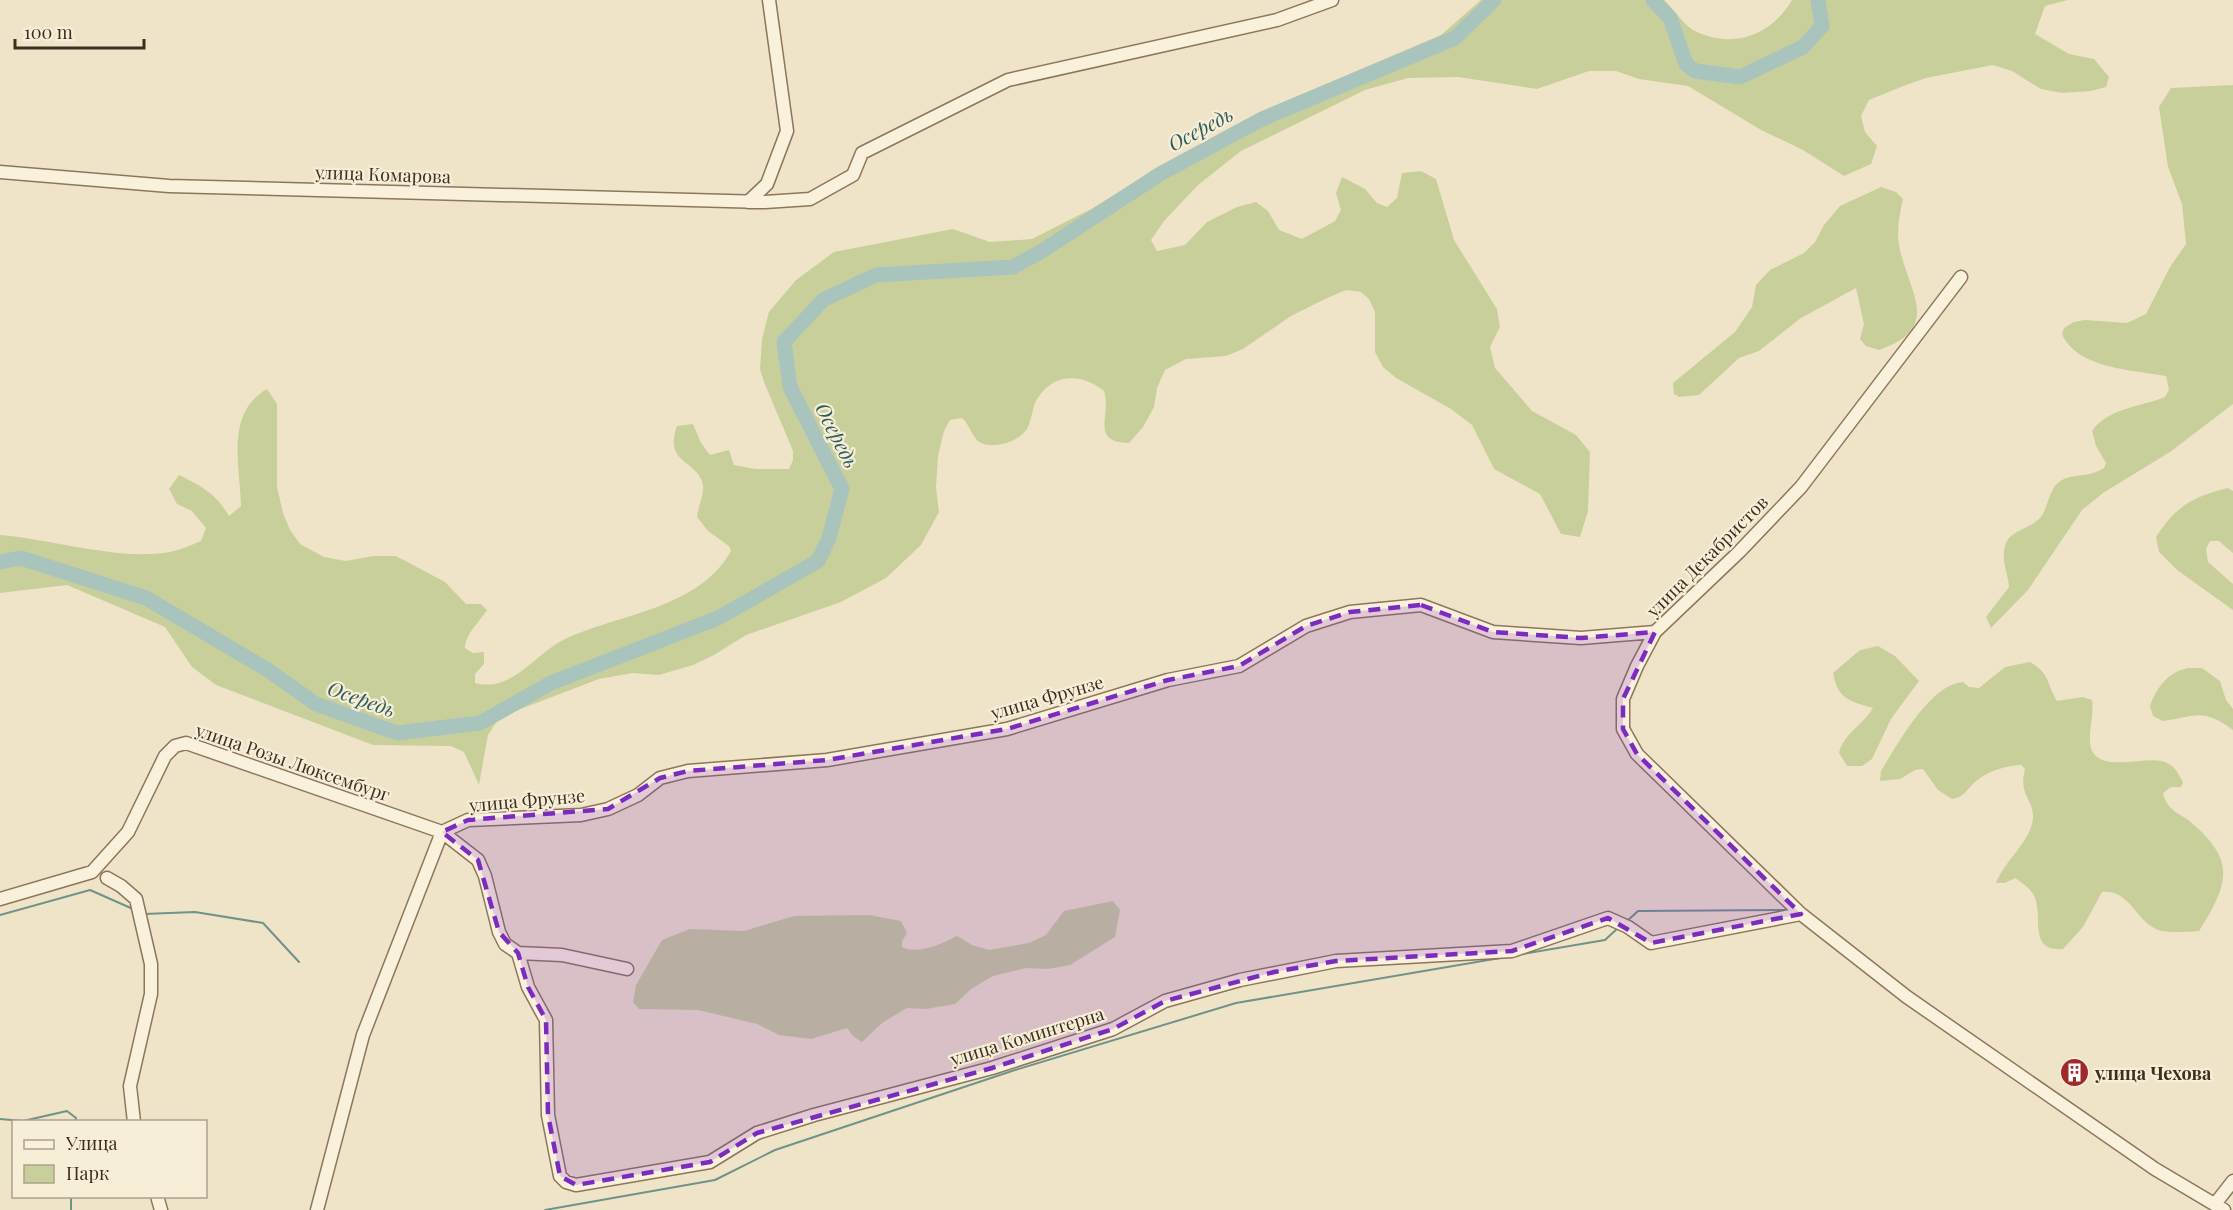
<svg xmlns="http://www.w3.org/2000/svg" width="2233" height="1210" viewBox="0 0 2233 1210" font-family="'Playfair Display',serif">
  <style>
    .green { fill: #c9cf9b }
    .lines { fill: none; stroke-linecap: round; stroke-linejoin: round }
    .stream { stroke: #6f938a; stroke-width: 2 }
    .river { stroke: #a9c4bc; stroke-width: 15 }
    .minor-casing { stroke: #8d765c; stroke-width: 15 }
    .minor { stroke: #faf1dc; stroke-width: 12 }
    .marked { fill: #7b2cbf; fill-opacity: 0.2; stroke: #7b2cbf; stroke-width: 4.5; stroke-dasharray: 12 8; stroke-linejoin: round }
    .labels { text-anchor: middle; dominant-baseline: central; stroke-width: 4.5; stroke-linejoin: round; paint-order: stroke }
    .street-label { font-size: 18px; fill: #3d2e20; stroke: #f7eed8 }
    .poi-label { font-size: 18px; font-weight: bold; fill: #3d2e20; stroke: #f7eed8; text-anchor: start }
    .water-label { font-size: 20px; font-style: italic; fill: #2f5d5a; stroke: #f7eed8 }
  </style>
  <rect width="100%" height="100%" fill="#f0e4c8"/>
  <!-- green -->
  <path class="green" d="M 1481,0 L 1664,0 C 1673,8 1683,24 1693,30 C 1732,50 1771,36 1792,0 L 2068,0 L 2045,6 L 2035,34 L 2069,54 L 2094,59 L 2109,77 L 2106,87 L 2091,91 L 2062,93 L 2041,89 L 2012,71 L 1993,65 L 1926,78 L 1906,85 L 1869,100 L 1861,116 L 1865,132 L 1877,146 L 1871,164 L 1844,176 L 1803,150 L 1761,130 L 1688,86 L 1639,79 L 1616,71 L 1589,71 L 1537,89 L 1458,77 L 1408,78 L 1365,90 L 1241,151 L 1198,185 L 1164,221 L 1151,240 L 1157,251 L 1185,245 L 1207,222 L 1237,207 L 1256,202 L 1268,211 L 1279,230 L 1302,239 L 1335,221 L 1341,210 L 1336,193 L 1342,177 L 1365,189 L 1377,203 L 1387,207 L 1397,198 L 1402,173 L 1421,171 L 1436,179 L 1454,240 L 1497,309 L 1500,327 L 1490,347 L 1495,368 L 1532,411 L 1576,435 L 1590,452 L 1588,511 L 1580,537 L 1561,534 L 1540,494 L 1494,469 L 1472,425 L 1451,409 L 1396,378 L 1383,367 L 1375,352 L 1375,312 L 1369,299 L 1361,292 L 1346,290 L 1325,299 L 1291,316 L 1243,349 L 1226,356 L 1186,359 L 1165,370 L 1157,388 L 1154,407 L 1143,427 L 1129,443 C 1089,443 1112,414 1104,391 C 1080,372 1050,373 1035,403 C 1032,411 1031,422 1027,429 C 1018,442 995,449 981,443 C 972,439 970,424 962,418 L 950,420 L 944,431 L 938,456 L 936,488 L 939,512 L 921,545 L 886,578 L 841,602 L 746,635 L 714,655 L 693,665 L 659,675 L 633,673 L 599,679 L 518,710 L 497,721 L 488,735 L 479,785 L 464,752 L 451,746 L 373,745 L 216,685 L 192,667 L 165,627 L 67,585 L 0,593 L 0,535 C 52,539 118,561 170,552 C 180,550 191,545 201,541 L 206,528 L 192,511 L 177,504 L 169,489 L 179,475 C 202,486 216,494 229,516 L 241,506 C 240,466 225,413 267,389 L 277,404 L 277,487 L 283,513 L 290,530 L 300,544 L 324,557 L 346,561 L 373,556 L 396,556 L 445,582 L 466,604 L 481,604 L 487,610 C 479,623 466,633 465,648 L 473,653 L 484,652 L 484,664 L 475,674 L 475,683 C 513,693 535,653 565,639 C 618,614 699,609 731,551 L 729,546 L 708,531 L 697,517 C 698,505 706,492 702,481 C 693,459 664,462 677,426 L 693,424 L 701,443 L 710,455 L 729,450 L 734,465 L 755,469 L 789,469 L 793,460 L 793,451 L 764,382 L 760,369 L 762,339 L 769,312 L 796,280 L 834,252 L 953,229 L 990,242 L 1032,239 L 1091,209 L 1171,160 L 1258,113 L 1441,35 Z
    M 2233,85 L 2233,404 L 2170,452 L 2103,493 L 2082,510 L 2028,590 L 1991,628 L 1986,617 L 2009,587 C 2008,572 2001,562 2005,546 C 2009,530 2030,529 2040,518 C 2050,506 2048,486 2064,479 C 2079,473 2087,478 2104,468 L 2106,463 L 2096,446 L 2092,431 C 2108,408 2140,407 2165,397 L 2169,390 L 2166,376 C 2134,370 2077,369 2062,334 L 2064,328 L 2074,322 L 2085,320 L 2127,323 L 2146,314 L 2170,267 L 2186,244 L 2182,204 L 2168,167 L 2159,107 L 2171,88 Z
    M 1881,187 L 1896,192 L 1903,199 C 1899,216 1896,233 1900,250 C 1910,294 1942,328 1879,350 L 1866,346 L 1860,339 L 1864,324 L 1856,288 L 1801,318 L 1759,351 L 1739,358 L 1699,395 L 1679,397 L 1674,394 L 1673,383 L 1735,332 L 1752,307 L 1756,285 L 1770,270 L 1804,253 L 1815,242 L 1824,225 L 1840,206 Z
    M 2228,488 L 2233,491 L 2233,553 L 2219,541 L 2210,541 L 2206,549 L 2208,562 L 2233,584 L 2233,610 L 2177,570 L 2159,552 L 2156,537 C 2176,506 2192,497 2228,488 Z
    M 1878,646 L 1895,656 L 1919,681 L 1891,719 L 1872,759 L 1862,766 L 1847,766 L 1839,753 C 1844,733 1862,726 1873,708 C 1850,701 1838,700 1833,673 L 1860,650 Z
    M 2030,662 C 2050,674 2046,682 2057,701 L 2083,697 L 2092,700 C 2094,715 2089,728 2090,743 C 2094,777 2146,754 2165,762 C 2175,766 2178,773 2183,782 L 2181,787 L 2171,787 L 2163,793 C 2166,807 2175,812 2187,819 C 2233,857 2233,878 2199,931 C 2191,932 2166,933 2158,930 C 2135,921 2130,889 2102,892 L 2083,927 L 2063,949 C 2026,952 2045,914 2033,894 C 2029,887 2022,883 2015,878 L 2005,883 L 1996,883 C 2004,861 2031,842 2033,818 C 2034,799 2018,796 2025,769 L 2021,765 C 2004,766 1988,771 1975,782 C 1966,790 1965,797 1952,799 L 1938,790 L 1923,769 L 1915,770 L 1900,779 L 1880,781 L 1881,771 C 1897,745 1930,684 1963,682 L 1969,687 L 1979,688 L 2005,667 Z
    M 2188,668 L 2202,668 L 2220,681 L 2226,700 L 2233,709 L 2233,730 C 2201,707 2197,717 2163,721 L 2153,716 L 2150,706 C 2157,687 2168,672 2188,668 Z
    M 1113,901 L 1120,910 L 1115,937 L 1070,965 L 1048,969 L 1026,968 L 993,976 L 971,989 L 955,1004 L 926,1009 L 907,1008 L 882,1023 L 862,1042 L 853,1036 L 847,1028 L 811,1039 L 779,1035 L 757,1024 L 698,1010 L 639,1009 L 633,1002 L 636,985 L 662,940 L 690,929 L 744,931 L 794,916 L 869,915 L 901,921 L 907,933 L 902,941 L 902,947 C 917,955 942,944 957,936 L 972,945 L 989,950 L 1029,943 L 1046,935 L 1064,911 Z"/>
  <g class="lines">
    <!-- stream -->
    <path class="stream" d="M 144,914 L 195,912 L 263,923 L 299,962
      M 0,915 L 90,890 L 133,909
      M 1626,922 L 1638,911 L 1787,910
      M 1517,955 L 1605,940 L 1619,927
      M 0,1119 L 23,1121 L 67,1111 L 76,1118 L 75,1122
      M 71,1210 L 71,1196
      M 545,1210 L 715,1180 L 775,1150 L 1015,1070 L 1236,1003 L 1506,957"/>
    <!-- river -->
    <path class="river" d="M 1653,0 L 1670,18 L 1686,64 L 1695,71 L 1740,77 L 1803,47 L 1822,26 L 1818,0
      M 0,562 L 21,558 L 146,598 L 268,670 L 316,704 L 397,733 L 480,723 L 551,683 L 718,618 L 818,561 L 829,538 L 842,489 L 790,387 L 784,342 L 823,300 L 876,275 L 1013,267 L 1042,251 L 1160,174 L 1262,119 L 1455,38 L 1494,0"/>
    <defs>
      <path id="minor" d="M 0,172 L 169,186 L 765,202 L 810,199 L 853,175 L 862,153 L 1008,80 L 1277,20 L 1332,0
        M 748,202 L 767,184 L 787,131 L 769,0
        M 1961,277 L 1801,487 L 1739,552 L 1655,632 L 1637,666 L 1623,699 L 1623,729 L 1637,754 L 1801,914 L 1907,997 L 2155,1169 L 2224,1210
        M 442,832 L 468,820 L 581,815 L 608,809 L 638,795 L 660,778 L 688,771 L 827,760 L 1007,729 L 1168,680 L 1239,666 L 1306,626 L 1350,612 L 1421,605 L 1493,632 L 1581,638 L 1655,632
        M 107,878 L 121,886 L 136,899 L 151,964 L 151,994 L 130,1086 L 134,1122
        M 0,899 L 92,872 L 128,832 L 165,756 L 175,746 L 186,743 L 442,832 L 478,860 L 485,876 L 499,932 L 505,944 L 518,953 L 562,955 L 627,969
        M 518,953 L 528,987 L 546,1020 L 548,1115 L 560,1176 L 566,1182 L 576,1185 L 710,1162 L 757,1133 L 814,1115 L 992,1068 L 1113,1029 L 1165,1001 L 1240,980 L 1336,961 L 1512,951 L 1608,918 L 1628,927 L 1651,943 L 1801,914
        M 157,1196 L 161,1210
        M 2215,1204 L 2233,1181
        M 317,1210 L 363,1035 L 442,832"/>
    </defs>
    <!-- minor casing -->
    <use href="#minor" class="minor-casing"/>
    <!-- minor -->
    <use href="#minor" class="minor"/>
  </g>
  <!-- marked area -->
  <path class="marked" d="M 1421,605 L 1493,632 L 1581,638 L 1655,632 L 1623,699 L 1623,729 L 1637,754 L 1801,914 L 1651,943 L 1608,918 L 1512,951 L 1336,961 L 1274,972 L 1165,1001 L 1113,1029 L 992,1068 L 757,1133 L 710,1162 L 576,1185 L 560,1176 L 548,1115 L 546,1020 L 528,987 L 518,953 L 499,932 L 478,860 L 442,832 L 468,820 L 608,809 L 660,778 L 688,771 L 827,760 L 1007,729 L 1168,680 L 1239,666 L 1306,626 L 1350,612 Z"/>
  <!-- icons -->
  <defs>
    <symbol id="building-disc" viewBox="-11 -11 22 22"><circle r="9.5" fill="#9e2a2b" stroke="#f7eed8"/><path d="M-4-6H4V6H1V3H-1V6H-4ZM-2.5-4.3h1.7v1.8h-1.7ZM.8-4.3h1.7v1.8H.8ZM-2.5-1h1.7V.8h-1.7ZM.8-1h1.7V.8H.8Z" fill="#fff"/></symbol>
  </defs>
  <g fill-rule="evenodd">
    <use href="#building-disc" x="2058" y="1056" width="33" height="33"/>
  </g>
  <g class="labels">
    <!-- street labels -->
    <g class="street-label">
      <text transform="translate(383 174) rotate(2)">улица Комарова</text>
      <text transform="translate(1707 556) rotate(-45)">улица Декабристов</text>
      <text transform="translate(1047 697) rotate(-16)">улица Фрунзе</text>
      <text transform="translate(293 762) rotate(19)">улица Розы Люксембург</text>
      <text transform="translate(527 800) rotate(-5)">улица Фрунзе</text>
      <text transform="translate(1027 1036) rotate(-17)">улица Коминтерна</text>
    </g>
    <!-- poi labels -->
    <g class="poi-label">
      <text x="2095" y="1073">улица Чехова</text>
    </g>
    <!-- water labels -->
    <g class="water-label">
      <text transform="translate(1200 128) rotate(-28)">Осередь</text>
      <text transform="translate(838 435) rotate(63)">Осередь</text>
      <text transform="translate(362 698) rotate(20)">Осередь</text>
    </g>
  </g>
  <!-- legend -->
  <rect x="12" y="1120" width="195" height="78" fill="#f7eed8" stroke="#ada18e" stroke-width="1.5"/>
  <rect x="24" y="1140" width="30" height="9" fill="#faf1dc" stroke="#ada18e" stroke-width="1.5"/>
  <text x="66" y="1150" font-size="18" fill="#3d2e20">Улица</text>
  <rect x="24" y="1165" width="30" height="18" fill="#c9cf9b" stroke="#ada18e" stroke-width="1.5"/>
  <text x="66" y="1180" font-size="18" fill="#3d2e20">Парк</text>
  <!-- scale -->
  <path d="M15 39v9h129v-9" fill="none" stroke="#3d2e20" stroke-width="3"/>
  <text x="24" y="39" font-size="18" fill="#3d2e20" stroke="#f7eed8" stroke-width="4.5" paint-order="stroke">100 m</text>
</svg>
